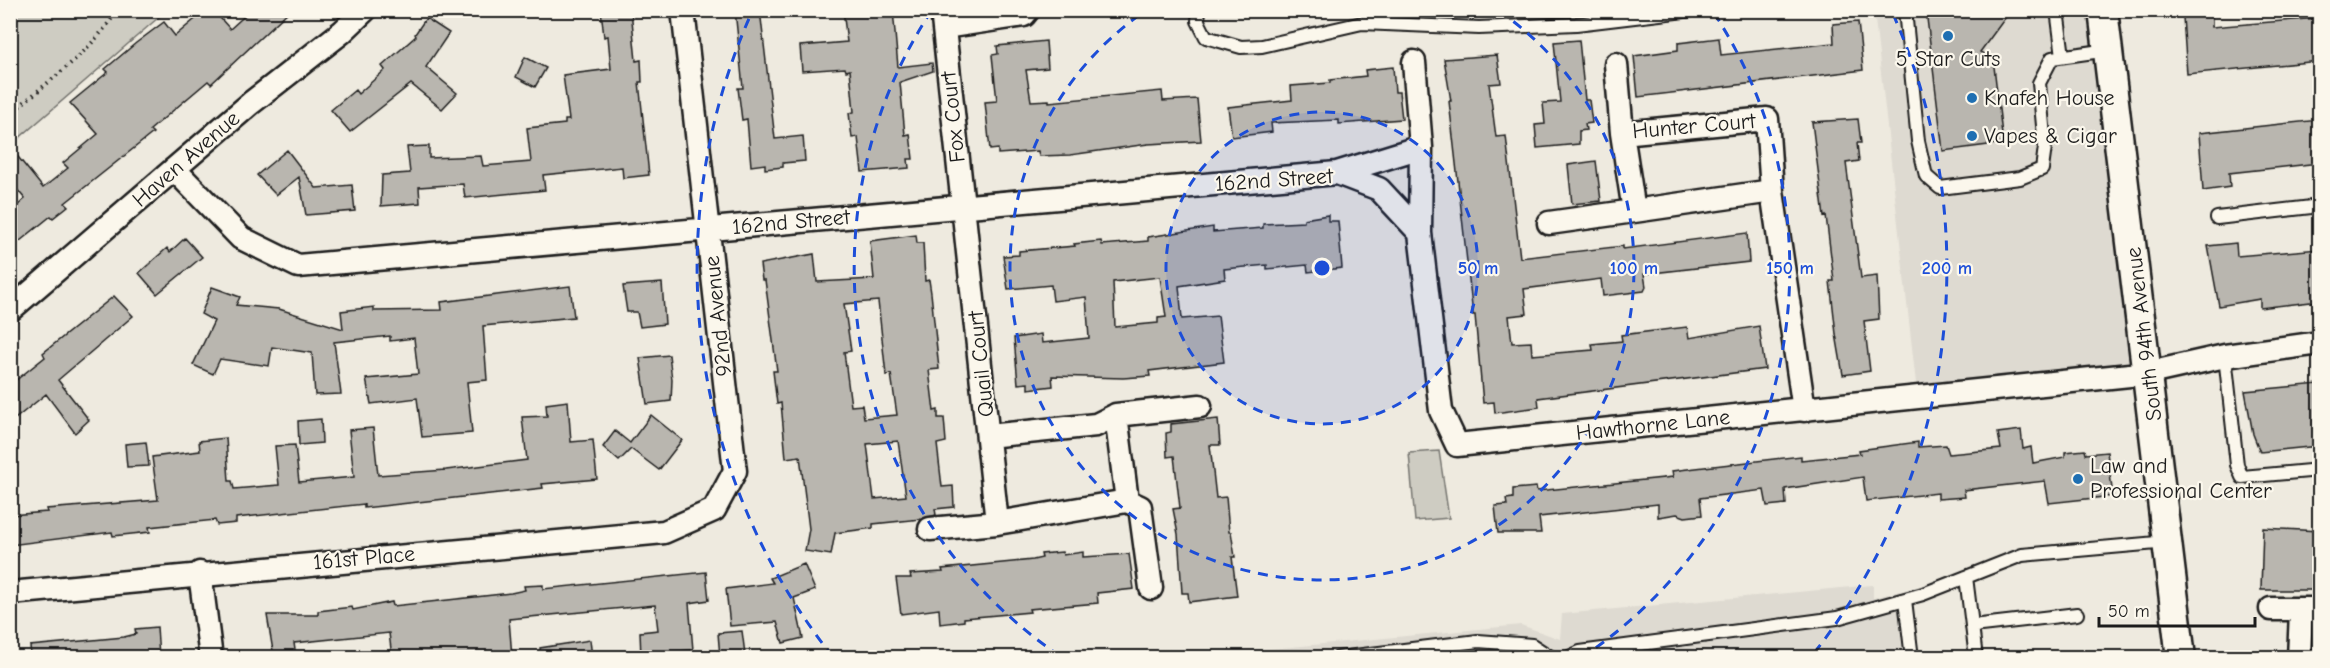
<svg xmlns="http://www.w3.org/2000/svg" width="2330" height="668" viewBox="0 0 2330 668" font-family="'Comic Neue',sans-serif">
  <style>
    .built { fill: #dedad1 }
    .green { fill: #ceccc2; stroke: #75746f; stroke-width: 1.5 }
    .building { fill: #b9b6af; stroke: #1c1c1c; stroke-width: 1.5; fill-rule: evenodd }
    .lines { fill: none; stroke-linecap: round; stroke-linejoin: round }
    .service-casing { stroke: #1c1c1c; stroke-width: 16 }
    .minor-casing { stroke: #1c1c1c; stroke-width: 27 }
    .tertiary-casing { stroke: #1c1c1c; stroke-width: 33 }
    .path { stroke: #1c1c1c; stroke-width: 4; stroke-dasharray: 1.5 4.5; stroke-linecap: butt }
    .service { stroke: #fbf7ec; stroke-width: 12 }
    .minor { stroke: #fbf7ec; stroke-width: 22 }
    .tertiary { stroke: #fbf7ec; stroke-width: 28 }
    .ring { fill: none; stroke: #1d4ed8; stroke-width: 3; stroke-dasharray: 10 8 }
    .poi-dot { fill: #1f6fb2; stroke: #fbf7ec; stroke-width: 2 }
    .labels { text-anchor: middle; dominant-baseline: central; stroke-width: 4.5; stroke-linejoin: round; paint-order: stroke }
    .poi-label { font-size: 22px; fill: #1c1c1c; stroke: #fbf7ec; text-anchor: start }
    .street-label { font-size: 22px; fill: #1c1c1c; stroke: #fbf7ec }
    .centre { fill: #1d4ed8; stroke: #fbf7ec; stroke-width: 3 }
    .ring-label { font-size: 18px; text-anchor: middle; font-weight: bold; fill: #1d4ed8; stroke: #fbf7ec; stroke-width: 4.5; stroke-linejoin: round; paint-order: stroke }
  </style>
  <rect width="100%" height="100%" fill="#eeeadf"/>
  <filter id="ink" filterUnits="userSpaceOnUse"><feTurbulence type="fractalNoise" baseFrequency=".0167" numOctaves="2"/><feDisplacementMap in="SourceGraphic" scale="12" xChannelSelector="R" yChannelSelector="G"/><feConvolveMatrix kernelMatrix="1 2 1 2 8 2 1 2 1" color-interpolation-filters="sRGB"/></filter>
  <g filter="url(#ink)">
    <!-- built -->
    <path class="built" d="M 1874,11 L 2096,11 L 2143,372 L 1917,392 Z
      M 1873,585 L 1873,598 L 1900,591 L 1907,657 L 1034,658 L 1094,649 L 1250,651 L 1521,625 L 1560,639 L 1562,614 Z"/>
    <!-- green -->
    <path class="green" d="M 11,10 L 166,10 L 166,11 L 11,145 Z
      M 1439,451 L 1449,518 L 1415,521 L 1409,453 Z"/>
    <!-- building -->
    <path class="building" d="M 206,10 L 213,10 L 230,29 L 251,10 L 290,10 L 211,84 L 208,81 L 150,130 L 153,133 L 65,203 L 68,206 L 53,218 L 51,216 L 10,249 L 10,212 L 25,199 L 10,181 L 10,147 L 43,188 L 68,168 L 63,163 L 98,134 L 70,103 L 108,72 L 105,69 L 136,43 L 164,22 L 175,36 Z
      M 601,10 L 631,10 L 636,61 L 641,60 L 642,82 L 639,82 L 649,175 L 623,178 L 622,167 L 543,175 L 545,190 L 465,198 L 463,184 L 419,187 L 420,203 L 381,206 L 382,175 L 410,173 L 407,147 L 429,146 L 429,158 L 481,156 L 483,166 L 531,162 L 527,128 L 565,124 L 565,120 L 569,120 L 563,75 L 611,69 L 608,36 L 604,37 Z
      M 735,10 L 760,10 L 775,139 L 803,136 L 805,161 L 783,163 L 783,167 L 765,169 L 765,164 L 751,166 L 747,119 L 742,120 L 738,88 L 743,88 Z
      M 843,10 L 893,10 L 898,67 L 932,63 L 933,71 L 900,82 L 905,135 L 910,134 L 913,159 L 908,159 L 909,168 L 862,172 L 858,137 L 852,138 L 849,113 L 854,112 L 850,70 L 846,71 L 845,68 L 802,71 L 800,46 L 847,42 Z
      M 1926,10 L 2011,10 L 1980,52 L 1993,58 L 2003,143 L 1943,151 Z
      M 2212,14 L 2212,27 L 2319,18 L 2319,61 L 2187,74 L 2183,17 Z
      M 426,18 L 449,33 L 426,67 L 457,93 L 442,109 L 411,84 L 350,132 L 331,110 L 355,90 L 358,94 L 385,70 L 382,66 L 416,36 L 415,34 Z
      M 1858,22 L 1863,70 L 1638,97 L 1634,56 L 1678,50 L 1678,43 L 1719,38 L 1721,55 L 1834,43 L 1833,24 Z
      M 1579,40 L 1585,100 L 1589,100 L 1592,123 L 1585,124 L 1586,130 L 1579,131 L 1579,144 L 1537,148 L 1535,125 L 1545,124 L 1543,103 L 1560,102 L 1554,42 Z
      M 1046,41 L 1048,68 L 1026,70 L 1031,101 L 1049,100 L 1049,102 L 1162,91 L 1163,101 L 1197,99 L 1201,141 L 1148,144 L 1070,155 L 1039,156 L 1038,151 L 998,154 L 998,149 L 990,150 L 985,102 L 997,101 L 992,55 L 998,54 L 997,46 Z
      M 1497,55 L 1501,83 L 1489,84 L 1496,137 L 1506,136 L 1520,258 L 1623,246 L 1623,249 L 1747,233 L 1749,262 L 1644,274 L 1646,287 L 1644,291 L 1603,296 L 1601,279 L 1524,289 L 1527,314 L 1509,316 L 1512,343 L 1531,342 L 1532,355 L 1593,350 L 1592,344 L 1622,341 L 1621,335 L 1687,327 L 1689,338 L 1759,326 L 1765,369 L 1538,398 L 1539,407 L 1495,413 L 1494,402 L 1483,403 L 1475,315 L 1473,315 L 1449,101 L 1451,101 L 1444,59 Z
      M 525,57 L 546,68 L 535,87 L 516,77 Z
      M 1393,67 L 1395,92 L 1399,92 L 1402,119 L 1339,124 L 1339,120 L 1271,123 L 1272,132 L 1232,137 L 1228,107 L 1292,100 L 1291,86 L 1330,83 L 1330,80 L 1366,76 L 1365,70 Z
      M 1858,119 L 1861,143 L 1857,143 L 1859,161 L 1846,163 L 1861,278 L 1877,276 L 1879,319 L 1864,321 L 1870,371 L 1843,375 L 1836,334 L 1830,281 L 1834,281 L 1826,216 L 1824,217 L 1812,122 Z
      M 2319,120 L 2319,163 L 2229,173 L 2230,187 L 2203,191 L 2199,133 Z
      M 287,150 L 316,188 L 352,185 L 355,211 L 306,215 L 299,177 L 276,195 L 257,175 Z
      M 1596,161 L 1601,201 L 1572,204 L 1568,165 Z
      M 1328,215 L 1328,221 L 1338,221 L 1342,268 L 1308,272 L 1307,265 L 1267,269 L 1267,265 L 1224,269 L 1225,279 L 1179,286 L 1182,319 L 1218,316 L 1224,362 L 1149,371 L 1150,376 L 1123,378 L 1052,376 L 1053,386 L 1028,389 L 1028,383 L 1018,384 L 1014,338 L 1041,334 L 1042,343 L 1089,338 L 1086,297 L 1053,301 L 1051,285 L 1008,289 L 1003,256 L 1019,255 L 1019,251 L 1075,246 L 1074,244 L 1101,241 L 1102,245 L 1148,241 L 1148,237 L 1213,227 L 1213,232 L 1263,228 L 1263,224 L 1304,222 L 1304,219 ZM 1160,277 L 1166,317 L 1158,318 L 1158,323 L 1115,327 L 1113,282 Z
      M 916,235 L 917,243 L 923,243 L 925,281 L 929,280 L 931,293 L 939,369 L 929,370 L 934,411 L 938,410 L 938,418 L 944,418 L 946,442 L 937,444 L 942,487 L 953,486 L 954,507 L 935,509 L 936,515 L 921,519 L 873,524 L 873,528 L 835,533 L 831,555 L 805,551 L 809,529 L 800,456 L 786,458 L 781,403 L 777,404 L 773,371 L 777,371 L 765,280 L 762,280 L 760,264 L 814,254 L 817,282 L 874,279 L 870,241 ZM 878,301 L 886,375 L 891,374 L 897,415 L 864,418 L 862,405 L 851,406 L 844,352 L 851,351 L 844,304 ZM 898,441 L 906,496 L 874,499 L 867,444 Z
      M 185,238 L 202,257 L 157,294 L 139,273 L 167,248 L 170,252 Z
      M 2236,243 L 2237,256 L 2319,249 L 2319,301 L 2260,308 L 2260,299 L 2219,306 L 2208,246 Z
      M 662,283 L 665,324 L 640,327 L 637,312 L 627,312 L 623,286 Z
      M 570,286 L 574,317 L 483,326 L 487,380 L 467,382 L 472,433 L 422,437 L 417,398 L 371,404 L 366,379 L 418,374 L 414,338 L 390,341 L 390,336 L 334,342 L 341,394 L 315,395 L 312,353 L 272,347 L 269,366 L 220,359 L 213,374 L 193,365 L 214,321 L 201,314 L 212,287 L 240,297 L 236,305 L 279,309 L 343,329 L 341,311 L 374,307 L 374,311 L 442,310 L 441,302 Z
      M 114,296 L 133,316 L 58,380 L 89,420 L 75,433 L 46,394 L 10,423 L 10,385 L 45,357 L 43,353 Z
      M 669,355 L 672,380 L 671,401 L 647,404 L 640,358 Z
      M 2319,384 L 2319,446 L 2260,452 L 2253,434 L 2245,391 Z
      M 568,401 L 571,442 L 593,440 L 597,479 L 542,484 L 543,488 L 382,506 L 364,508 L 364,504 L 236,518 L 236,523 L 217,525 L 215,520 L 149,527 L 150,532 L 113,536 L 112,532 L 10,545 L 10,515 L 47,512 L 46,509 L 158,500 L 152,457 L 200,451 L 199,441 L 226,438 L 229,481 L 232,481 L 234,489 L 279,485 L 275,446 L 295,445 L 299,482 L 354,477 L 349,430 L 373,428 L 378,475 L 446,470 L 527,460 L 522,417 L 547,416 L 546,404 Z
      M 651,415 L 682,440 L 659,470 L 631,449 L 619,461 L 603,447 L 615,431 L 630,443 Z
      M 321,419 L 322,443 L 299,445 L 298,421 Z
      M 1218,419 L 1220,445 L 1210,445 L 1216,498 L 1226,497 L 1229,532 L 1231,532 L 1235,557 L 1232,557 L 1237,596 L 1189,602 L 1188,593 L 1182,593 L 1178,534 L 1173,509 L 1180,508 L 1174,456 L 1167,457 L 1166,433 L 1171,432 L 1171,424 Z
      M 2021,430 L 2023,449 L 2031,447 L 2033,463 L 2065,457 L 2065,452 L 2085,450 L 2086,454 L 2107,452 L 2113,496 L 2049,503 L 2045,481 L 1964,490 L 1965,497 L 1938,499 L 1938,493 L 1866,501 L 1863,477 L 1785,489 L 1786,504 L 1767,506 L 1764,490 L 1700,498 L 1702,515 L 1685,517 L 1677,514 L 1658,517 L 1658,504 L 1539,517 L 1541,533 L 1498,533 L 1495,506 L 1507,505 L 1506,499 L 1513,498 L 1513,489 L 1536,487 L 1537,491 L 1673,477 L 1672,471 L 1696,468 L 1801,456 L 1801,460 L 1860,454 L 1859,450 L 1918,442 L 1918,447 L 1946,445 L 1949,454 L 2001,449 L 1998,433 Z
      M 146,442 L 149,466 L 127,467 L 125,444 Z
      M 2263,528 L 2319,531 L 2319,590 L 2261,590 Z
      M 1062,552 L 1063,555 L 1083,552 L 1083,557 L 1129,554 L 1134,589 L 1097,593 L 1098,603 L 1029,609 L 1030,612 L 964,618 L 964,621 L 940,624 L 939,609 L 901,614 L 896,578 L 911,578 L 910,574 L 943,572 L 942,569 L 1033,560 L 1042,558 L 1041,554 Z
      M 804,564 L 815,590 L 794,598 L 803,638 L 783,643 L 777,622 L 730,626 L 726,589 L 773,583 L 770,578 Z
      M 706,572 L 709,600 L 689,603 L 693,650 L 664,652 L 665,657 L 641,657 L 640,632 L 658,630 L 655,605 L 509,619 L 512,657 L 392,657 L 389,633 L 294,643 L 296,657 L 274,657 L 267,615 L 318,615 L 318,611 L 352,607 L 353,610 L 392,602 L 393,606 L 448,600 L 511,593 L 525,590 L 524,586 L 543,585 L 543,589 Z
      M 157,627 L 159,657 L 31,657 L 30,646 L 124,637 L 136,634 L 135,629 Z
      M 742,631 L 745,654 L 720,657 L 718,633 Z
      M 590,640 L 592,657 L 541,657 L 540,648 Z"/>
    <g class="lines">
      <defs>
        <path id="service" d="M 1199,10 L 1198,21 L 1206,37 L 1241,47 L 1262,46 L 1362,23 L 1479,28 L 1576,24 L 1693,10
          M 1905,10 L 1918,141 L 1926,176 L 1940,188 L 2020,178 L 2042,169 L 2045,147 L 2039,83 L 2052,58 L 2108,50
          M 2057,10 L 2063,56
          M 2217,218 L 2320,206
          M 2225,356 L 2237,465 L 2242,477 L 2320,470
          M 1966,577 L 1976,658
          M 1905,600 L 1912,658
          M 1972,626 L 2077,614
          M 1338,658 L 1478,641 L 1532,645 L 1552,658
          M 1567,658 L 1580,652 L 1837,618 L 1923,594 L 2022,555 L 2168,542"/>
        <path id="minor" d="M 942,10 L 997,523
          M 944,27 L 1024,15 L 1028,10
          M 1414,62 L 1421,147 L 1420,233 L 1441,411 L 1457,445 L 2149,373 L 2225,356 L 2320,343
          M 1616,64 L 1622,133 L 1634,211 L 1772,191
          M 1622,133 L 1767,119 L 1772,191 L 1804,410
          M 174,169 L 241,238 L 298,266 L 1337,173 L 1379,189 L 1420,233
          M 1337,173 L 1421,147
          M 1549,223 L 1634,211
          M 10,310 L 251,103 L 342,32 L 365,10
          M 1116,415 L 1127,501
          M 988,436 L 1096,425 L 1116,415 L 1200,406
          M 930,529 L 997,523 L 1127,501 L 1140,507 L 1151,588
          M 200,573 L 211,658
          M 10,593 L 664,532 L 714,510 L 735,471 L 683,10
          M 2271,609 L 2320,609
          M 2299,658 L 2301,611"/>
        <path id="tertiary" d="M 2103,10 L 2181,658"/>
      </defs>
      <!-- service casing -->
      <use href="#service" class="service-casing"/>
      <!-- minor casing -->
      <use href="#minor" class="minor-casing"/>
      <!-- tertiary casing -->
      <use href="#tertiary" class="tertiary-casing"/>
      <!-- path -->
      <path class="path" d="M 10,114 C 45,84 94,50 117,10"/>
      <!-- service -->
      <use href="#service" class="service"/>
      <!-- minor -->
      <use href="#minor" class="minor"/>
      <!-- tertiary -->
      <use href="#tertiary" class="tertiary"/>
    </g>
  </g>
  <!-- distance rings -->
  <circle cx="1322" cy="268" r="156" fill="#1d4ed8" fill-opacity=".12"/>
  <g class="ring">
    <circle cx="1322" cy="268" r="156"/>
    <path d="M1499 11A312 312 0 1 1 1145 11"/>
    <path d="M1060 656A468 468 0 0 1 930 13M1714 13A468 468 0 0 1 1584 656"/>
    <path d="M833 657A625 625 0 0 1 751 14M1893 14A625 625 0 0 1 1811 657"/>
  </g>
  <!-- markers -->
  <g class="poi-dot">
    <circle cx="1948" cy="36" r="6"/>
    <circle cx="1972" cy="98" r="6"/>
    <circle cx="1972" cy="136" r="6"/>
    <circle cx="2078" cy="479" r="6"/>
  </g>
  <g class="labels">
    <!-- poi labels -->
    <g class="poi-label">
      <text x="1948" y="59" text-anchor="middle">5 Star Cuts</text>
      <text x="1984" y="98">Knafeh House</text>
      <text x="1984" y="136">Vapes &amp; Cigar</text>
      <text x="2090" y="466">Law and<tspan x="2090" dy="25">Professional Center</tspan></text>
    </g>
    <!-- street labels -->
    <g class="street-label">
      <text transform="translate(953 117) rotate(-96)">Fox Court</text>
      <text transform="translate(1694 126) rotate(-5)">Hunter Court</text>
      <text transform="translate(186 159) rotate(-41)">Haven Avenue</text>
      <text transform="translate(1274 180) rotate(-4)">162nd Street</text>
      <text transform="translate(791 222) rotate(-5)">162nd Street</text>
      <text transform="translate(718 316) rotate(-96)">92nd Avenue</text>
      <text transform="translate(2144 334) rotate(-97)">South 94th Avenue</text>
      <text transform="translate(981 364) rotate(-96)">Quail Court</text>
      <text transform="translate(1653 425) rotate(-6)">Hawthorne Lane</text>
      <text transform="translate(364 558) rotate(-5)">161st Place</text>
    </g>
  </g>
  <circle cx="1322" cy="268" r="9" class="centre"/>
  <g class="ring-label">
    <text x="1478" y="274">50 m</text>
    <text x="1634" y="274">100 m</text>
    <text x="1790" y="274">150 m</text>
    <text x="1947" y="274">200 m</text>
  </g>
  <!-- margin -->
  <rect width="2330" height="668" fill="none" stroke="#fbf7ec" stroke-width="36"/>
  <rect x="18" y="18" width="2294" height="632" fill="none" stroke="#1c1c1c" stroke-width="2" filter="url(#ink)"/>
  <!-- scale -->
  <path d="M2099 617v9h156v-9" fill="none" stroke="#1c1c1c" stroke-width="3"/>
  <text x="2108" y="617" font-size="18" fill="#1c1c1c" stroke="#fbf7ec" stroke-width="4.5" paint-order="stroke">50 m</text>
</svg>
